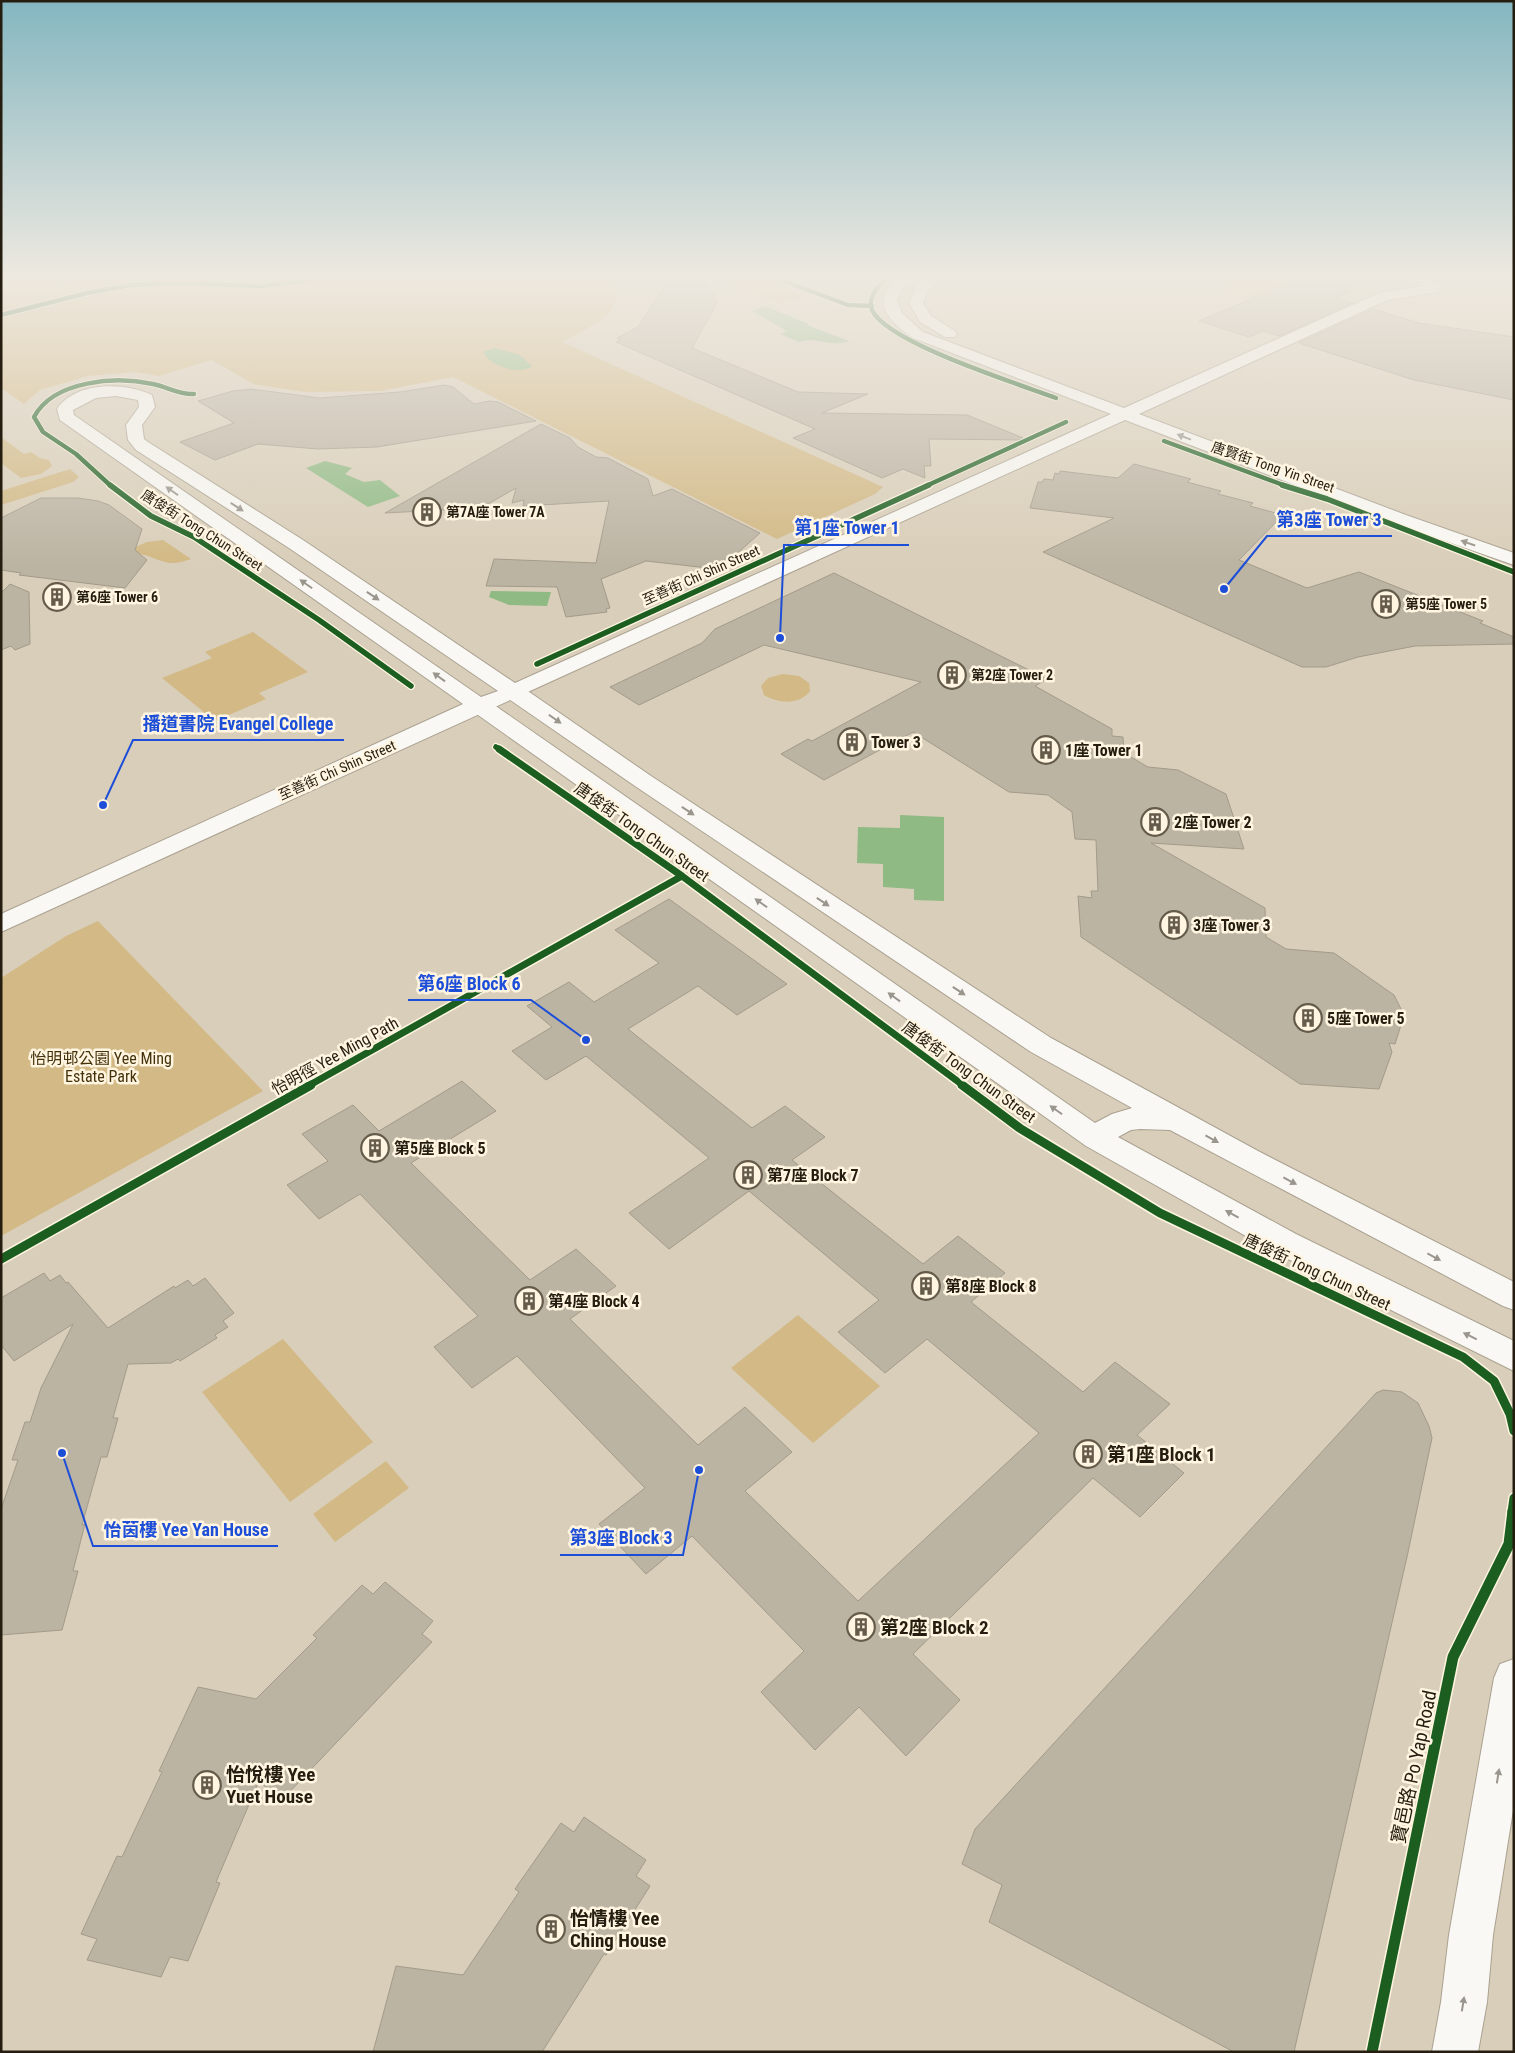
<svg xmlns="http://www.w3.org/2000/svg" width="1515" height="2053" viewBox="0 0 1515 2053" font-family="'Roboto Condensed','Noto Sans TC',sans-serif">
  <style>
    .green { fill: #d2b985 }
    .water { fill: #8fba84 }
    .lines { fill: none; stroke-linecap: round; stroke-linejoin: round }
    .ferry { stroke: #083a0c; stroke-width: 1; stroke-dasharray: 4 3; stroke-linecap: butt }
    .building { fill: #bcb4a3; stroke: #a39a8a }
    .minor-casing { stroke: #aaa191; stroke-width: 2 }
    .tertiary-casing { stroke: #aaa191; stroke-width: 2 }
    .secondary-casing { stroke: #aaa191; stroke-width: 2 }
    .minor { fill: #f9f8f4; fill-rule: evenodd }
    .tertiary { fill: #f9f8f4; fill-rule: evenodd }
    .secondary { fill: #f9f8f4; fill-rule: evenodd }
    .cycleway-far4-casing { stroke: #fff5e1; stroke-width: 6 }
    .cycleway-far3-casing { stroke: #fff5e1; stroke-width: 8 }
    .cycleway-far2-casing { stroke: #fff5e1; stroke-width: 10 }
    .cycleway-far1-casing { stroke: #fff5e1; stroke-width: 12 }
    .cycleway-casing { stroke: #fff5e1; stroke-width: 14 }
    .cycleway-far4 { stroke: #1b5e20; stroke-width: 4.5 }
    .cycleway-far3 { stroke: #1b5e20; stroke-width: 5.5 }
    .cycleway-far2 { stroke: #1b5e20; stroke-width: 7 }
    .cycleway-far1 { stroke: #1b5e20; stroke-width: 9 }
    .cycleway { stroke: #1b5e20; stroke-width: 11 }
    .oneway { fill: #9a958d }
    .labels { text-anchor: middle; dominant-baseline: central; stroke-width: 5; stroke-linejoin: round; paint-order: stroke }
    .far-street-label { font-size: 14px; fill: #251d0f; stroke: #fff5e1 }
    .far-poi-label { font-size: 14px; font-weight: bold; fill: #251d0f; stroke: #fff5e1; text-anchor: start }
    .poi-label { font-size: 16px; font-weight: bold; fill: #251d0f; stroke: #fff5e1; text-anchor: start }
    .street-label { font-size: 16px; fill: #251d0f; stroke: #fff5e1 }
    .park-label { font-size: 16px; fill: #44320a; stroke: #fff5e1 }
    .near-poi-label { font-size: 19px; font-weight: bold; fill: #251d0f; stroke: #fff5e1; text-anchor: start }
    .near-street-label { font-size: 19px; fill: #251d0f; stroke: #fff5e1 }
    .leader { fill: none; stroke: #1d4ed8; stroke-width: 2 }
    .callout-dot { fill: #1d4ed8; stroke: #fff5e1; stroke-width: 2 }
    .callout-label { font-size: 18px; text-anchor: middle; font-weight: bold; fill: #1d4ed8; stroke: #fff5e1; stroke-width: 5; stroke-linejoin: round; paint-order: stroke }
  </style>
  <rect width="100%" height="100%" fill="#d9ceb9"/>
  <!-- green -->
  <path class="green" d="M 15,277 L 45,277 L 60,286 L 93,277 L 606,277 C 639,310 582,330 562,342 L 883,487 L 875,494 L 777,539 L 453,377 L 381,391 L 305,392 L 253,384 L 212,360 L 159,376 L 135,372 L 88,376 L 40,390 L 24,404 L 1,388 L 1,280 Z
    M 711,277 L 765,277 L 781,283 L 774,285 L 803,296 L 779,304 Z
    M 1249,277 L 1294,277 L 1298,278 L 1253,298 L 1222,288 Z
    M 1,437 L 24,454 L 31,452 L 40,458 L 49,460 L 52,466 L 41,474 L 21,478 L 1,463 Z
    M 70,469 L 79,477 L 73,482 L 1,505 L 1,491 Z
    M 163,540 L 191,559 C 173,565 170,564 153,558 C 145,554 138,555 131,549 L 147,542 Z
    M 253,632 L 308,672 L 259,693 L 266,699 L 215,721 L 162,678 L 212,658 L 205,652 Z
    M 783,674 L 799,676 L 809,683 L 810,691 C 799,706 777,703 764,695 L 761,686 L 768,678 Z
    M 98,921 L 263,1091 L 1,1236 L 1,978 L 66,936 Z
    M 798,1315 L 880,1386 L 813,1443 L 731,1368 Z
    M 283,1339 L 373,1442 L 290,1502 L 202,1392 Z
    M 386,1461 L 409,1488 L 335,1542 L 313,1514 Z"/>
  <!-- water -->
  <path class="water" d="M 765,306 L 809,324 L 807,325 L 849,341 C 832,348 816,336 799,342 L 780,334 L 787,331 L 752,311 Z
    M 494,348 L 520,355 L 532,366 C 520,376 490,366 483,352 Z
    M 325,461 L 352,468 L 345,474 L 364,482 L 380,480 L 400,496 L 368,507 L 306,468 Z
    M 491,591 L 551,592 L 547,606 L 509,605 L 489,597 Z
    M 900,815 L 944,817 L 944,901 L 914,900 L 914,889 L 883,887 L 883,864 L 857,863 L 858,827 L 900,828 Z"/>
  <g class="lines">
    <!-- ferry -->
    <path class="ferry" d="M 2,277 L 6,279"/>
  </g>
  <!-- building -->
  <path class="building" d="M 1302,277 L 1373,277 L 1345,290 L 1350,292 L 1337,298 L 1353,303 L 1279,336 L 1263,331 L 1249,337 L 1199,321 Z
    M 705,278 L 717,303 L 692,348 L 798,392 L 868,394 L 822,413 L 967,415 L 1023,438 L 1023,440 L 929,439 L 931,466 L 924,466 L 925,478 L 903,469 L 882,478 L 793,438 L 815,429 L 616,342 L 621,340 L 617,338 L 638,327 L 668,281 Z
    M 1373,309 L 1419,323 L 1514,337 L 1514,400 L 1414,380 L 1299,343 Z
    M 445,385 L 453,387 L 474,404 L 490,401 L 498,402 L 536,421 L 377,447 L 318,449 L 258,444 L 215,460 L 180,442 L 234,423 L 198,401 L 233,391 L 251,389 L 320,398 L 400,392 Z
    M 541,424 L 570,438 L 578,447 L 596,457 L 608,458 L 648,479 L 653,496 L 672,489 L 760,533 L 732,558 L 726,558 L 723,562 L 708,568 L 646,561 L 601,579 L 610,608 L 606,609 L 607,612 L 566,617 L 557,587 L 486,586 L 494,559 L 596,563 L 609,501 L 523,506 L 524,500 L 512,503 L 516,488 L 481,508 L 385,513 Z
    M 1134,464 L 1191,479 L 1187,482 L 1221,491 L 1218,494 L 1253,503 L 1250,506 L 1283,515 L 1239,560 L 1307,588 L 1359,572 L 1483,621 L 1480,623 L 1514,637 L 1514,644 L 1415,646 L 1358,657 L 1326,667 L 1302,667 L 1043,552 L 1114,518 L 1030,508 L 1038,482 L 1042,482 L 1044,479 L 1053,480 L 1055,473 L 1059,474 L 1060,471 L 1118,478 Z
    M 41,498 L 78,498 L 98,501 L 109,505 L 142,529 L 135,550 L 147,560 L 125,588 L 19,575 L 21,573 L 1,570 L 1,518 Z
    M 834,573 L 1047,679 L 1035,686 L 1112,729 L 1112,736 L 1123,737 L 1124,753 L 1148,767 L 1178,770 L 1226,794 L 1244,849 L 1151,843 L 1265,908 L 1266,937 L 1286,949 L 1334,953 L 1394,995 L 1401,1009 L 1402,1022 L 1395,1044 L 1389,1043 L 1392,1052 L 1379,1089 L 1300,1084 L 1081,937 L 1078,896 L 1092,898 L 1091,891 L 1098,891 L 1096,840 L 1075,839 L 1072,812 L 1048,795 L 1009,792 L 913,732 L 824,780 L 781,754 L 808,739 L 812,741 L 921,682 L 764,645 L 639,705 L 610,687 L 702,643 L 715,629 Z
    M 10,584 L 29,592 L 30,644 L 15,650 L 11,646 L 1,650 L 1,593 Z
    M 669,899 L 787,984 L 737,1015 L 698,986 L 628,1029 L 752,1128 L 785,1106 L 825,1137 L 792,1160 L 923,1264 L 958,1236 L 1005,1273 L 971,1302 L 1083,1392 L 1115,1362 L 1170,1404 L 1137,1435 L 1184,1473 L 1140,1517 L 1093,1478 L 913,1654 L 960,1700 L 906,1756 L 859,1707 L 815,1750 L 761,1692 L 804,1651 L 692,1536 L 646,1574 L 599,1524 L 645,1488 L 517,1356 L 472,1388 L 434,1347 L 478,1316 L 360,1194 L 319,1219 L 287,1185 L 328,1161 L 302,1134 L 353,1105 L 379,1131 L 462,1081 L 496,1111 L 411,1163 L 530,1280 L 576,1249 L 616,1286 L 570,1319 L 698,1445 L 745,1407 L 792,1452 L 745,1491 L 858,1601 L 1039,1433 L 927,1339 L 885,1373 L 838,1332 L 879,1300 L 749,1191 L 669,1249 L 629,1213 L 709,1158 L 586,1056 L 546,1080 L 512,1051 L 552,1027 L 527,1006 L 569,982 L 594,1002 L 659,963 L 615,930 Z
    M 44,1273 L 50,1281 L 60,1275 L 66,1283 L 68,1282 L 108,1328 L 174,1286 L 175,1288 L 188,1280 L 193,1286 L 205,1278 L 234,1313 L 223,1321 L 228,1327 L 215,1335 L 217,1338 L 180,1361 L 178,1359 L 171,1363 L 128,1364 L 113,1418 L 118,1418 L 107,1457 L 101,1457 L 82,1525 L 85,1524 L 73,1571 L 78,1571 L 62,1630 L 1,1635 L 1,1509 L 18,1460 L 12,1460 L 25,1422 L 30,1422 L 41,1388 L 73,1324 L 14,1361 L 1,1345 L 1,1298 Z
    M 1383,1390 L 1402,1392 L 1418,1403 L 1429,1426 L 1432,1438 L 1407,1557 L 1294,2052 L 1234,2052 L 989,1922 L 1002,1885 L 962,1864 L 975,1829 L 1376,1393 Z
    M 385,1582 L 433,1621 L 422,1634 L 432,1642 L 281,1801 L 259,1781 L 216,1882 L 220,1883 L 188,1961 L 170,1957 L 161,1977 L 87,1960 L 97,1939 L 81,1934 L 117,1856 L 122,1857 L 162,1772 L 159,1771 L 198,1687 L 256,1699 L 317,1638 L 313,1635 L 362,1585 L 373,1594 Z
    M 584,1817 L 646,1860 L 636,1876 L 650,1886 L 606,1955 L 604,1954 L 542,2052 L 373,2052 L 396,1966 L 463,1975 L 519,1892 L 515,1889 L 561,1823 L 574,1832 Z"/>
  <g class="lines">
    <defs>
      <path id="minor" d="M 898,277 L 914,277 L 903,288 L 897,300 L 902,313 L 923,332 L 1124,408 L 1379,293 L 1425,286 L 1410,277 L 1429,277 L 1441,285 L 1438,292 L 1387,300 L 1139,414 L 1406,515 L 1514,553 L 1514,565 L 1394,523 L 1125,420 L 1,932 L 1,914 L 463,704 L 60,420 L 57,409 C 76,381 124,382 152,395 L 155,407 L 142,425 L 144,439 L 148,442 L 303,540 L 515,683 L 1111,414 L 913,338 C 889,322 869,301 898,277 ZM 116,396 L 138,400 L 139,407 L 126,425 L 128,440 L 136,450 L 289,548 L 498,691 L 481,697 L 74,415 L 73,410 L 96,398 Z
        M 928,277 L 945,277 L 928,290 L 923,303 L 931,316 L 955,331 L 957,334 L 955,337 L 945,337 L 920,322 L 909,303 L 917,285 Z"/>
      <path id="tertiary" d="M 514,686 L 522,687 L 651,776 L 1051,1038 L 1258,1151 L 1514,1282 L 1514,1310 L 1503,1306 L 1170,1130 L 1140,1129 L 1131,1130 L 1118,1137 L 1296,1234 L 1514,1341 L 1514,1371 L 1274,1252 L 1086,1146 L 471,710 L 468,705 L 471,700 L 479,698 L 487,700 L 1095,1123 L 1112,1114 L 1132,1108 L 1031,1052 L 635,786 L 506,697 L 503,692 L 506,687 Z"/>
      <path id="secondary" d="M 1514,1659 L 1514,1804 L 1493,1935 L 1487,2002 L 1478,2052 L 1432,2052 L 1441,2002 L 1449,1935 L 1494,1678 L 1500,1664 Z"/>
    </defs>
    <!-- minor casing -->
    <use href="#minor" class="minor-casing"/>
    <!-- tertiary casing -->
    <use href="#tertiary" class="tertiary-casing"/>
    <!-- secondary casing -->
    <use href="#secondary" class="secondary-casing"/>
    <!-- minor -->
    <use href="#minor" class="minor"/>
    <!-- tertiary -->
    <use href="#tertiary" class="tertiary"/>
    <!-- secondary -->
    <use href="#secondary" class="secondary"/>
    <defs>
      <path id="cycleway-far4" d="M 773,277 L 848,305 L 872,306
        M 886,277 C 879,286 867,297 872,310 C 887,343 1019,384 1056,398
        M 1,315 L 87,293 L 131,285 L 177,283 L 260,286 L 336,277
        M 1164,441 L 1286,486
        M 111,486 L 76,454 L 43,432 L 34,417 C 54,380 116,376 153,384 C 168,387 179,395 194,394
        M 926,486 L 1066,422"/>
      <path id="cycleway-far3" d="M 110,485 L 151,516 L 194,537 L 319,620 L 411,686
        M 1282,485 L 1327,499 L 1514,572
        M 537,664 L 929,485
        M 496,747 L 501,750"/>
      <path id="cycleway-far2" d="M 499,749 L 682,876 L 964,1086
        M 308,1086 L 682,876"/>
      <path id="cycleway-far1" d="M 962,1085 L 1021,1129 L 1160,1213 L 1463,1357 L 1494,1381 L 1510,1414 L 1514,1431
        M 1,1259 L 311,1085
        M 1512,1512 L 1514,1498"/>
      <path id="cycleway" d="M 1372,2052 L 1453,1657 L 1509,1544 L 1513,1511"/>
    </defs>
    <!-- cycleway-far4 casing -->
    <use href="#cycleway-far4" class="cycleway-far4-casing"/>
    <!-- cycleway-far3 casing -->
    <use href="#cycleway-far3" class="cycleway-far3-casing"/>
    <!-- cycleway-far2 casing -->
    <use href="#cycleway-far2" class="cycleway-far2-casing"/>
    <!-- cycleway-far1 casing -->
    <use href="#cycleway-far1" class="cycleway-far1-casing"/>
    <!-- cycleway casing -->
    <use href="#cycleway" class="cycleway-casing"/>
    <!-- cycleway-far4 -->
    <use href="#cycleway-far4" class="cycleway-far4"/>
    <!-- cycleway-far3 -->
    <use href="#cycleway-far3" class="cycleway-far3"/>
    <!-- cycleway-far2 -->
    <use href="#cycleway-far2" class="cycleway-far2"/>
    <!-- cycleway-far1 -->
    <use href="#cycleway-far1" class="cycleway-far1"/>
    <!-- cycleway -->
    <use href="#cycleway" class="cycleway"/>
  </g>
  <!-- one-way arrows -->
  <defs><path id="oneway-solid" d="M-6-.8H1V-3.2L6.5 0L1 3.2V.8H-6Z" transform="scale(1.25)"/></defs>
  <g class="oneway">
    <use href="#oneway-solid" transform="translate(1184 437) rotate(-159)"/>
    <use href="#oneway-solid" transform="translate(172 491) rotate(-145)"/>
    <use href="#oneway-solid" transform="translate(237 507) rotate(33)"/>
    <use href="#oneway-solid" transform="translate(1468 543) rotate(-161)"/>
    <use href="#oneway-solid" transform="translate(306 584) rotate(-145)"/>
    <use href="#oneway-solid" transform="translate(373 596) rotate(34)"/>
    <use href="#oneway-solid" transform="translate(439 677) rotate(-144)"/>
    <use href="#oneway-solid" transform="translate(555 719) rotate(35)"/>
    <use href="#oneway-solid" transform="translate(688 811) rotate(34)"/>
    <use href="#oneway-solid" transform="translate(823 902) rotate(34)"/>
    <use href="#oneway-solid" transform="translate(761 903) rotate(-145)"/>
    <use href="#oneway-solid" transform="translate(959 991) rotate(34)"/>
    <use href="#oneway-solid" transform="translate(894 997) rotate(-144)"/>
    <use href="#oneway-solid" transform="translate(1056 1110) rotate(-145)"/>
    <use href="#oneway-solid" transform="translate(1212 1139) rotate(29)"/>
    <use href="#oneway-solid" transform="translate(1290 1181) rotate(28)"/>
    <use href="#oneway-solid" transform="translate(1232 1214) rotate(-151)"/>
    <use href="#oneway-solid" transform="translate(1434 1257) rotate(28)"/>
    <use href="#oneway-solid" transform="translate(1470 1336) rotate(-154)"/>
    <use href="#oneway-solid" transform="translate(1498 1776) rotate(-81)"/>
    <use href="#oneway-solid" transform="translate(1463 2004) rotate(-81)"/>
  </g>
  <!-- sky -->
  <linearGradient id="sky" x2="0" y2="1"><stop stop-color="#84b6c0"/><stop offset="0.49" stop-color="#eee9e0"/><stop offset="1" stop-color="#eee9e0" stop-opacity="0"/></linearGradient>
  <rect width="1515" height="565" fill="url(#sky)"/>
  <!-- icons -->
  <defs>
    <symbol id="building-ring" viewBox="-11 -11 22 22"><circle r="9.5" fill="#fff5e1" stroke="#645b4a" stroke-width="1.5"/><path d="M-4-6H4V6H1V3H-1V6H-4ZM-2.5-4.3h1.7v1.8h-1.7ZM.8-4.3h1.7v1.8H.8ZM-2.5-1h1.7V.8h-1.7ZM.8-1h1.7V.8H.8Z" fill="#645b4a"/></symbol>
  </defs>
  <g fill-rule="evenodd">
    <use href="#building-ring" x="411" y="496" width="32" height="32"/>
    <use href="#building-ring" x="41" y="581" width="32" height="32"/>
    <use href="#building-ring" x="1370" y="588" width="32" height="32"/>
    <use href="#building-ring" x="936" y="659" width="32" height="32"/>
    <use href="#building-ring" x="836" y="726" width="32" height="32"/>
    <use href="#building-ring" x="1030" y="734" width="32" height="32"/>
    <use href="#building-ring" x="1139" y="806" width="32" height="32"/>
    <use href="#building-ring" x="1158" y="909" width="32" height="32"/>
    <use href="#building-ring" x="1292" y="1002" width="32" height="32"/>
    <use href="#building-ring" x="359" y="1132" width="32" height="32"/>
    <use href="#building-ring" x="732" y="1159" width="32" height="32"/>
    <use href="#building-ring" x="910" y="1270" width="32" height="32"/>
    <use href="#building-ring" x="513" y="1285" width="32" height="32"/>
    <use href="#building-ring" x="1072" y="1438" width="32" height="32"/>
    <use href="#building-ring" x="845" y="1611" width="32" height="32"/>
    <use href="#building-ring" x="191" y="1769" width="32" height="32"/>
    <use href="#building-ring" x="535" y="1913" width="32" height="32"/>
  </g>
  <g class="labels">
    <!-- far-street labels -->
    <g class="far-street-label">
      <text transform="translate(1273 467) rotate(19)">唐賢街 Tong Yin Street</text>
      <text transform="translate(202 530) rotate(32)">唐俊街 Tong Chun Street</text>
      <text transform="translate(701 575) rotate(-24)">至善街 Chi Shin Street</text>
      <text transform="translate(337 770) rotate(-24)">至善街 Chi Shin Street</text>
    </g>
    <!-- far-poi labels -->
    <g class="far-poi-label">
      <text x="446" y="512">第7A座 Tower 7A</text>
      <text x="76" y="597">第6座 Tower 6</text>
      <text x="1405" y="604">第5座 Tower 5</text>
      <text x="971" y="675">第2座 Tower 2</text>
    </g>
    <!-- poi labels -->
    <g class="poi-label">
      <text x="871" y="742">Tower 3</text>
      <text x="1065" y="750">1座 Tower 1</text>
      <text x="1174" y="822">2座 Tower 2</text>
      <text x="1193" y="925">3座 Tower 3</text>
      <text x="1327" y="1018">5座 Tower 5</text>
      <text x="394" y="1148">第5座 Block 5</text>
      <text x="767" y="1175">第7座 Block 7</text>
      <text x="945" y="1286">第8座 Block 8</text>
      <text x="548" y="1301">第4座 Block 4</text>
    </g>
    <!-- street labels -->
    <g class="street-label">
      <text transform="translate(642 832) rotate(35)">唐俊街 Tong Chun Street</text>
      <text transform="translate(335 1056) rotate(-29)">怡明徑 Yee Ming Path</text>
      <text transform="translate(969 1072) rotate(36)">唐俊街 Tong Chun Street</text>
      <text transform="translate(1317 1272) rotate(25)">唐俊街 Tong Chun Street</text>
    </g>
    <!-- park labels -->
    <g class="park-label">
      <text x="101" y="1058">怡明邨公園 Yee Ming<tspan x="101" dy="18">Estate Park</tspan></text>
    </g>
    <!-- near-poi labels -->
    <g class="near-poi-label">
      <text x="1107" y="1454">第1座 Block 1</text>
      <text x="880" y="1627">第2座 Block 2</text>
      <text x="226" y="1774">怡悅樓 Yee<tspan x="226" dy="22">Yuet House</tspan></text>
      <text x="570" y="1918">怡情樓 Yee<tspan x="570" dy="22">Ching House</tspan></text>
    </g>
    <!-- near-street labels -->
    <g class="near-street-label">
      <text transform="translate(1414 1767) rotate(-78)">寶邑路 Po Yap Road</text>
    </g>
  </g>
  <!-- callouts -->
  <path class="leader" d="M1224 589L1267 536H1392M780 638L784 545H909M103 805L133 740H344M586 1040L531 1000H408M62 1453L93 1546H278M699 1470L683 1555H560"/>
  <g class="callout-dot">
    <circle cx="1224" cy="589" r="5"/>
    <circle cx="780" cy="638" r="5"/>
    <circle cx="103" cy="805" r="5"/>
    <circle cx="586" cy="1040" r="5"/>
    <circle cx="62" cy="1453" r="5"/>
    <circle cx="699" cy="1470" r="5"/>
  </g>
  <g class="callout-label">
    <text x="1329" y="526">第3座 Tower 3</text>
    <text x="847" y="534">第1座 Tower 1</text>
    <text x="238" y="730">播道書院 Evangel College</text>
    <text x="469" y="990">第6座 Block 6</text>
    <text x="186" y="1536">怡茵樓 Yee Yan House</text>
    <text x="621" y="1544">第3座 Block 3</text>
  </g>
  <!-- border -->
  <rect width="1515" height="2053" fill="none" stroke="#251d0f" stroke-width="5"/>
</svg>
